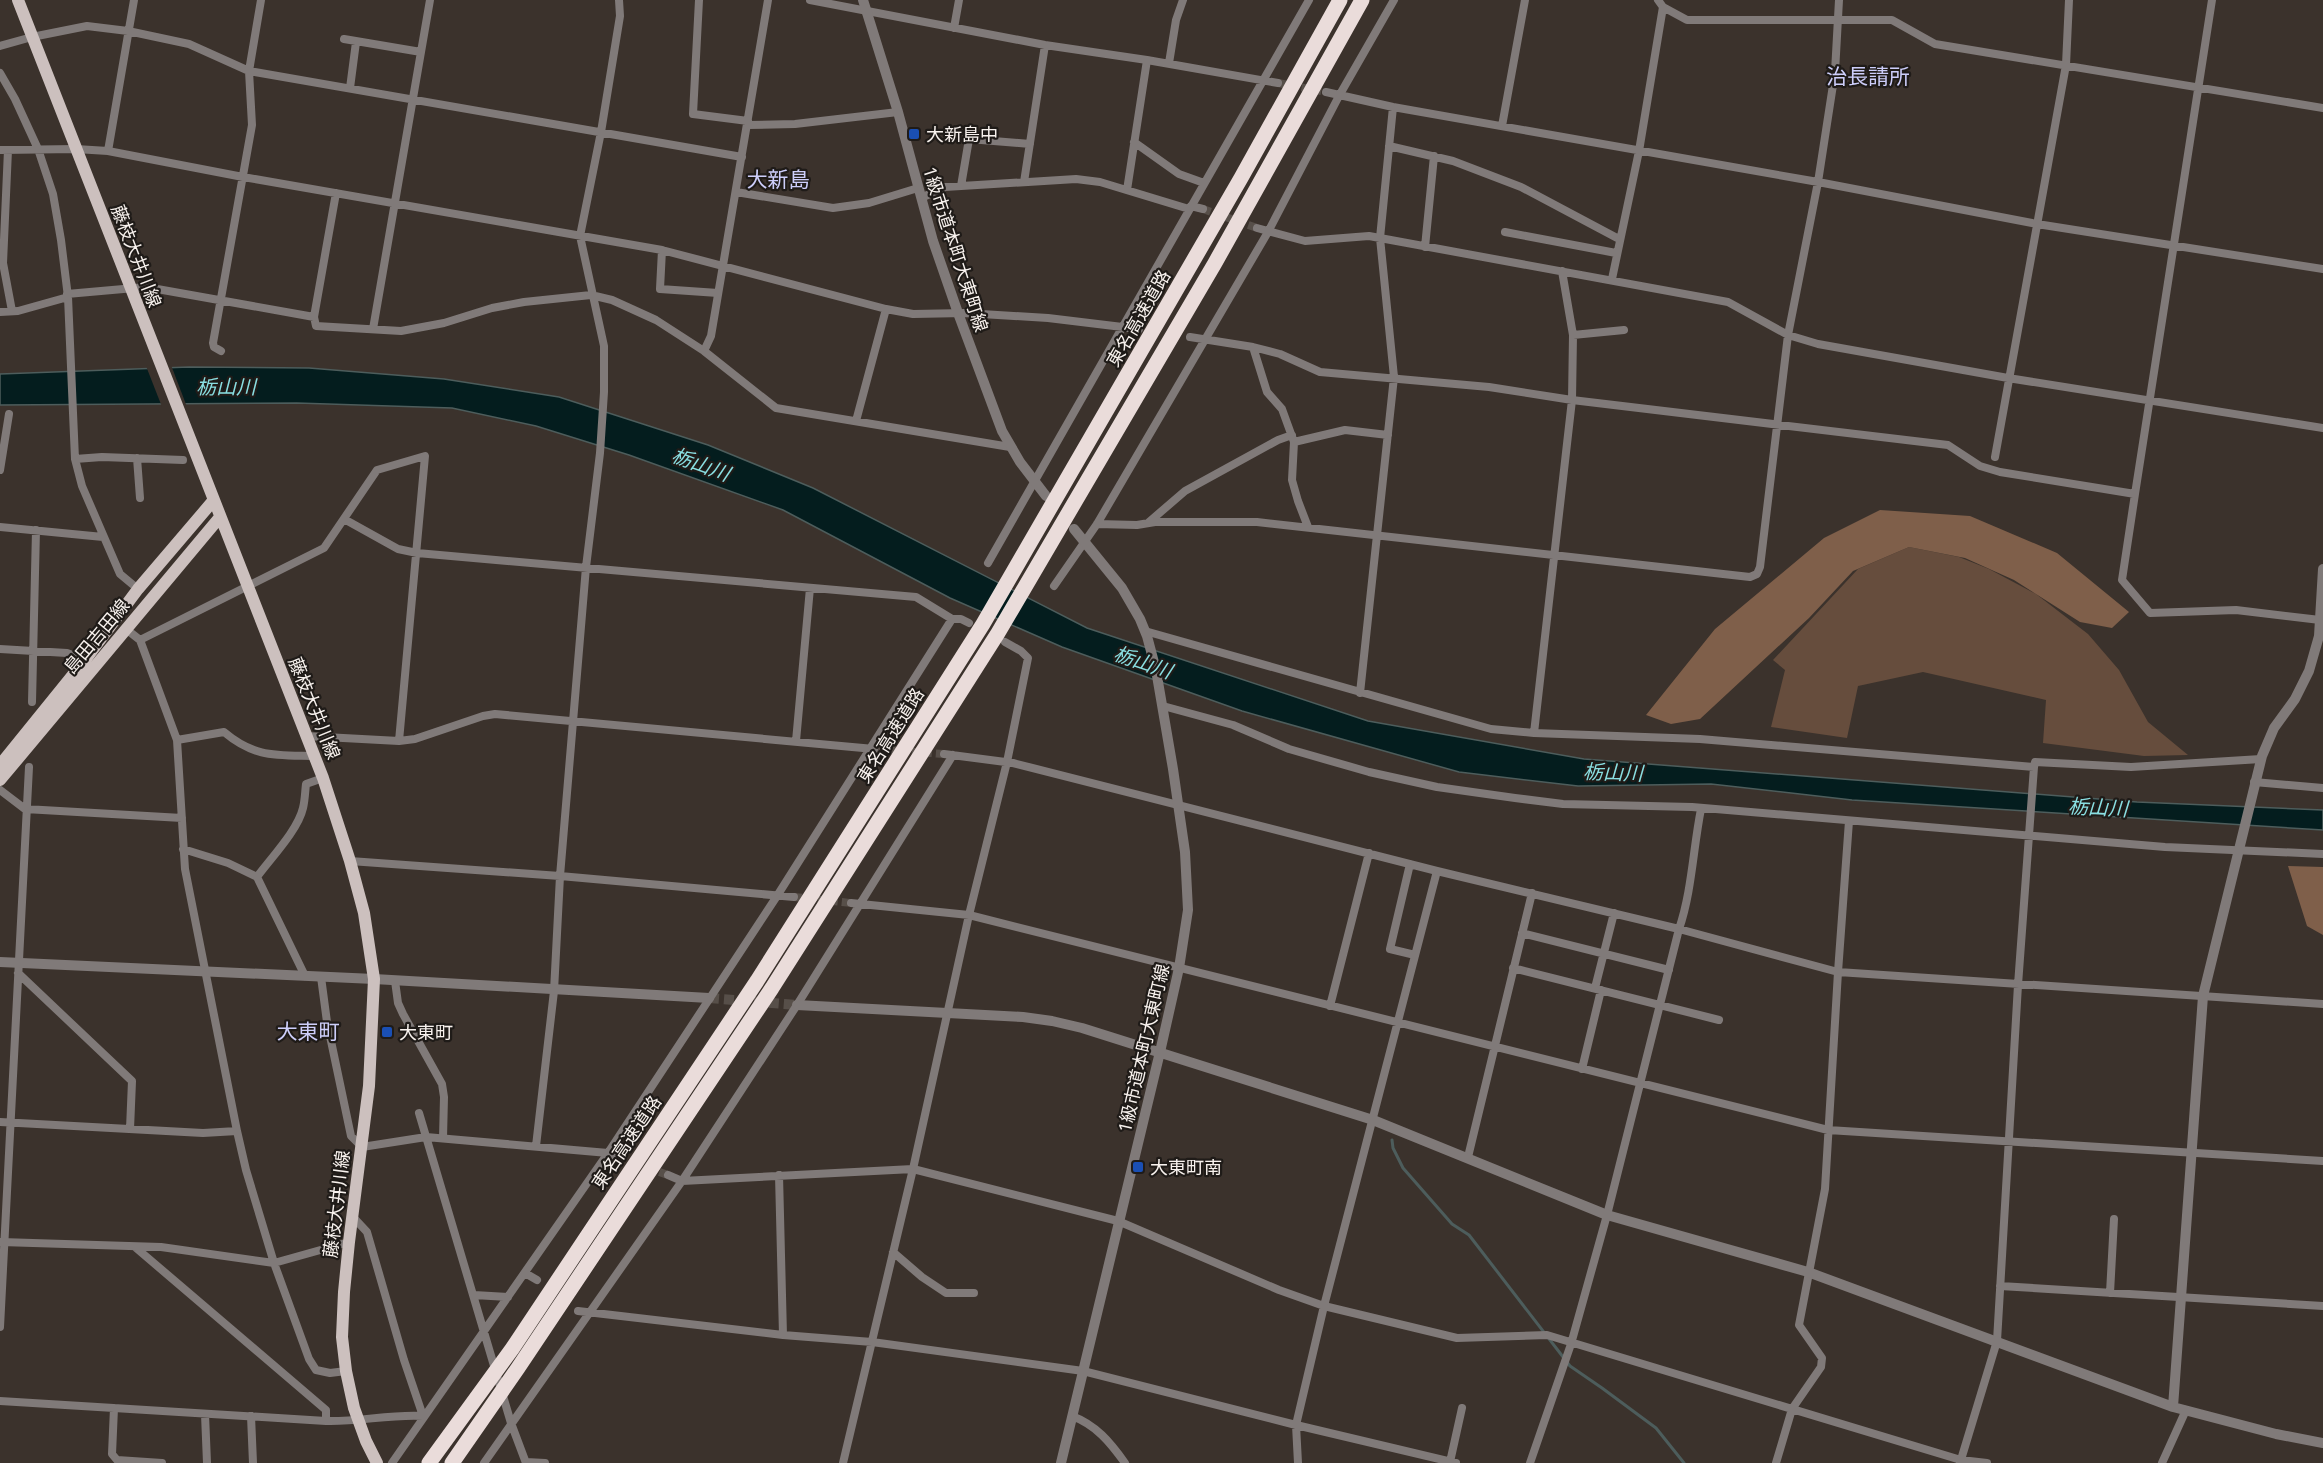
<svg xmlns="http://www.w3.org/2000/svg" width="2323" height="1463" viewBox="0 0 2323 1463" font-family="'Noto Sans','Noto Sans JP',sans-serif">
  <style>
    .green { fill: #664d3d }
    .forest { fill: #7f5f4a }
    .water { fill: #041d1e; stroke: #4d5d5c; stroke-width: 1.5 }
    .pier { fill: #3b322c }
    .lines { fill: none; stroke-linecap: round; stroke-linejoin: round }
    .stream { stroke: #4d5d5c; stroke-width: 3 }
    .minor-tunnel { stroke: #574f49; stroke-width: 8; stroke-dasharray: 8 4; stroke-linecap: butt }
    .tertiary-tunnel { stroke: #574f49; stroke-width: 10; stroke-dasharray: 10 5; stroke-linecap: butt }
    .minor { stroke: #807a79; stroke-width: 8 }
    .tertiary { stroke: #807a79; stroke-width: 10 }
    .primary { stroke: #ccc0be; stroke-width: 12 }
    .motorway { stroke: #eadcda; stroke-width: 15 }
    .transit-dot { fill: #1a4fb4; stroke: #1f1b18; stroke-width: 2 }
    .labels { text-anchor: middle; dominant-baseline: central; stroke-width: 4.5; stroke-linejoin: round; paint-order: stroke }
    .poi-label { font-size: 18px; fill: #f8f2ee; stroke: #1f1b18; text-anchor: start }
    .street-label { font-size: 18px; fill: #f8f2ee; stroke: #1f1b18 }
    .water-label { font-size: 20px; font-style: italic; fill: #89dee1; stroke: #1f1b18 }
    .quarter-label { font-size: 21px; fill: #cdcefa; stroke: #1f1b18 }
  </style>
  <rect width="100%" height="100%" fill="#3b322c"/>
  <!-- green -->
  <path class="green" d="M 1909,547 L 1959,557 L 1989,569 L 2036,594 L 2088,634 L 2119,670 L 2148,722 L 2188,755 L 2144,756 L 2043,743 L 2046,700 L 1923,672 L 1858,686 L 1847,738 L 1771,727 L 1785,670 L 1773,660 L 1858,569 Z"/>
  <!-- forest -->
  <path class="forest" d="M 1880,510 L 1970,516 L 2057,553 L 2129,612 L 2112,628 L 2080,622 L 2014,580 L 1965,558 L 1909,547 L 1853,571 L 1809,618 L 1700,719 L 1671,724 L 1646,715 L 1715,629 L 1824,538 Z
    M 2288,866 L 2323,867 L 2323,935 L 2307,926 Z"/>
  <!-- water -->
  <path class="water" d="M 189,367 L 309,368 L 444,379 L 559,397 L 708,445 L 813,488 L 1087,628 L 1368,721 L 1584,759 L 2137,802 L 2323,810 L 2323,830 L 1852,800 L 1711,784 L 1578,786 L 1459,772 L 1242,711 L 1062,647 L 950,598 L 783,510 L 629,455 L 536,426 L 452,408 L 297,403 L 0,405 L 0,374 Z"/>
  <!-- pier -->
  <path class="pier" d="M 171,365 L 187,407 L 162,407 L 146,366 Z"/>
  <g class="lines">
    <!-- stream -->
    <path class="stream" d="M 1392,1140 L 1393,1148 L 1403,1168 L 1452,1224 L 1469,1235 L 1570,1366 L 1602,1388 L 1656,1428 L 1684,1463"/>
    <!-- minor-tunnel -->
    <path class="minor-tunnel" d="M 1278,83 L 1326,92
      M 1203,209 L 1257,228
      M 876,749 L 944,754
      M 794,897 L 851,903
      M 648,1168 L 668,1175"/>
    <!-- tertiary-tunnel -->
    <path class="tertiary-tunnel" d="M 709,998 L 797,1005"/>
    <!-- minor -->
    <path class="minor" d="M 699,0 L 693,114 L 748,121
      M 810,0 L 1045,45 L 1147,60 L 1278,83
      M 1658,0 L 1663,7 L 1687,20 L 1892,20 L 1935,44 L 2323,108
      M 954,28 L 959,0
      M 344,39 L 421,52
      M 0,46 L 32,37 L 87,26 L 128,31 L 189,44 L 249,71 L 742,157
      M 1169,63 L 1176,20 L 1183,0
      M 0,73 L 15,99 L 38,149 L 53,194 L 61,240 L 68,297 L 75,459 L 82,486 L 120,574 L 138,589
      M 350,88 L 356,42
      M 1326,92 L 1393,107 L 1818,182 L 2037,224 L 2323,269
      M 748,125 L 795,124 L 898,112
      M 1502,126 L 1525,0
      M 1134,142 L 1179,174 L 1204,183
      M 1389,146 L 1453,161 L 1521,187 L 1619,239
      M 0,150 L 76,149 L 108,151 L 243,177 L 662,250 L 886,309 L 913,314 L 965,313 L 1048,318 L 1139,329
      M 8,150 L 3,263 L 12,311
      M 108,151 L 134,0
      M 1024,182 L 1045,45
      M 961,186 L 969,139 L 1030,144
      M 1127,190 L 1147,60
      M 736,192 L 833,208 L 869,203 L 918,188
      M 921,198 L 945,187 L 1076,179 L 1100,182 L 1189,209
      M 1191,206 L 1203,209
      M 1257,228 L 1305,241 L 1369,236 L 1728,302 L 1788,335 L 1818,344 L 2008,378 L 2323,428
      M 1505,232 L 1616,253
      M 1425,247 L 1434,156
      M 662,250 L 660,289 L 718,293
      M 1612,279 L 1639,151 L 1663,7
      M 67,294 L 146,287 L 314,317 L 336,193
      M 0,312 L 18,311 L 68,297
      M 314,317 L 316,326 L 401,331 L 444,323 L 492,308 L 524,302 L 591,295 L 612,300 L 656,320 L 704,351 L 776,408 L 1010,447
      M 373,329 L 430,0
      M 1573,335 L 1624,330
      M 1190,337 L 1253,347 L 1280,354 L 1320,372 L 1489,387 L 1572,400 L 1948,445 L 1980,466 L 2000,472 L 2135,494 L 2122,580 L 2150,613 L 2236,610 L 2320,620
      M 1253,347 L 1267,392 L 1282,409 L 1294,442 L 1292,480 L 1298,501 L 1308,527
      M 221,351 L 214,347 L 213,343 L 252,125 L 249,71 L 261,0
      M 704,351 L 711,336 L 768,0
      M 856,421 L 886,309
      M 1294,442 L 1345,430 L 1388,435
      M 1995,457 L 2066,65 L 2069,0
      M 137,458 L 140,498
      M 75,459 L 102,457 L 183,460
      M 0,470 L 9,414
      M 2135,494 L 2212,0
      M 344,519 L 398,549 L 417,553 L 916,597 L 952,619 L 961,619 L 969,623
      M 1149,522 L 1185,491 L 1278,440 L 1292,435
      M 1097,524 L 1137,525 L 1155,522 L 1257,522 L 1750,577 L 1757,574 L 1760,567 L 1788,335 L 1818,182 L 1835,72 L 1839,0
      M 0,527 L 103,537
      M 988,563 L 1309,0
      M 1054,586 L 1097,524 L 1268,232 L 1339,96 L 1394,0
      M 126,629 L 140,640 L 177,740 L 185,869 L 237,1131 L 246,1170 L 274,1263 L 309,1359 L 316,1370 L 330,1373 L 346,1371
      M 1145,631 L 1491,729 L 1534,733 L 1700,739 L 2034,767 L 2035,762 L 2131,767 L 2261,759
      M 140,640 L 324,548 L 377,470 L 425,456 L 399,741
      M 0,649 L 67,653 L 85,660
      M 1360,693 L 1394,377 L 1380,238 L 1393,107
      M 32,702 L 36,530
      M 1163,706 L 1233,725 L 1289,749 L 1369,772 L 1437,787 L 1515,798 L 1563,804 L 1692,807 L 2165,847 L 2323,854
      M 1534,733 L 1572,400 L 1573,335 L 1562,271
      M 306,736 L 399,741 L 415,739 L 483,716 L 495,714 L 874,749
      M 177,740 L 224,732 C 255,758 276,755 314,756
      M 796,741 L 810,588
      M 944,754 L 1013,763 L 1437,871 L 1679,929 L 1838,972 L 2323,1004
      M 2254,782 L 2323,788
      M 0,790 L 25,809 L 182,818
      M 183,849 L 228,863 L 257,877 L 305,976
      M 350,861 L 560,876 L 794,897
      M 1410,864 L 1390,949 L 1415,955
      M 257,877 C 271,858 298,830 303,808 C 305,800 305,792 306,784 L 323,778
      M 851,903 L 969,915 L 1828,1130 L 2323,1161
      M 1522,933 L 1669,970
      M 1513,968 L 1719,1020
      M 18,973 L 132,1081 L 130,1129
      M 321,977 L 327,1022 L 351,1136 L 362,1147 L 426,1137 L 608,1153 L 621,1159
      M 395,981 L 398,1003 L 403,1014 L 442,1084 L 444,1097 L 443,1138
      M 1595,988 L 1614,913
      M 1330,1006 L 1369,853
      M 1582,1069 L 1601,990
      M 419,1113 L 511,1423 L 526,1463
      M 0,1122 L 203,1133 L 237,1131
      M 536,1146 L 554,991 L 560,876 L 586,567 L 600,453 L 604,392 L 604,346 L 580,236 L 601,132 L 620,16 L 619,0
      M 1468,1157 L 1532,893
      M 668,1175 L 682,1181 L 913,1169 L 1118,1221 L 1279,1290 L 1324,1306 L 1457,1338 L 1547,1335 L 1961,1460 L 1987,1463
      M 779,1175 L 783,1335
      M 1,1242 L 161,1247 L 274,1263 L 349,1242
      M 135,1247 L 326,1410 L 326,1421
      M 893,1252 L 922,1277 L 946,1293 L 974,1293
      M 525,1273 L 537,1280
      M 2000,1286 L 2323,1306
      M 2110,1293 L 2114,1219
      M 474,1295 L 508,1297
      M 578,1311 L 783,1335 L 872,1342 L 1083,1371 L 1296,1425 L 1456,1463
      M 0,1327 L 29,767
      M 0,1401 L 326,1421 C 359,1422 390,1414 423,1416 L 404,1360 L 367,1232 L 353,1217
      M 114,1408 L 112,1454 L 117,1460 L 162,1463
      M 205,1414 L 207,1463
      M 251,1416 L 253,1463
      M 1072,1416 C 1096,1425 1110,1442 1125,1463
      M 526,1462 L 545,1463
      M 1450,1462 L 1462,1408
      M 392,1463 L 608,1153 L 777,896 L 952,619
      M 484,1463 L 682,1181 L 797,1005 L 953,755
      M 843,1463 L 913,1169 L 969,915 L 1007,762 L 1028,658 L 1021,651 L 1005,642
      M 1298,1463 L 1296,1425 L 1324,1306 L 1437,871
      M 1530,1463 L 1571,1344 L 1607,1215 L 1679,929 C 1692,891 1693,849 1701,809
      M 1776,1463 L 1792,1409 L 1821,1367 L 1822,1358 L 1799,1325 L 1825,1189 L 1838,972 L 1849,821
      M 1960,1463 L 1997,1341 L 2018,985 L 2034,767
      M 2162,1463 L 2186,1410"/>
    <!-- tertiary -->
    <path class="tertiary" d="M 863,0 L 898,112 L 933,241 L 958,313 L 1002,431 L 1020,462 L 1046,496
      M 0,962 L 374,979 L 709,998
      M 797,1005 L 1023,1017 L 1052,1021 L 1082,1028 L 1373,1120 L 1607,1215 L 1808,1272 L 2173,1407 L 2276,1434 L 2323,1443
      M 2173,1407 L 2203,996 L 2262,756 L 2274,728 L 2295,699 L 2309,671 L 2319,636 L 2323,569
      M 1061,1463 L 1160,1052 L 1179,968 L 1188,910 L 1185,852 L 1173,769 L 1156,670 L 1147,636 L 1140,619 L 1122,588 L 1074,529"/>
    <!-- primary -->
    <path class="primary" d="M 18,0 L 323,778 L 350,861 L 364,913 L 374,979 L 369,1086 L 349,1242 L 344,1292 L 342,1337 L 346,1371 L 354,1408 L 366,1441 L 377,1463
      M 0,765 L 85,660 L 138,589 L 213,501
      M 0,780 L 220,517"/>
    <!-- motorway -->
    <path class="motorway" d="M 429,1463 L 512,1349 L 757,981 L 983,624 L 1241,178 L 1340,0
      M 452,1463 L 518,1368 L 772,988 L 998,633 L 1215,263 L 1362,0"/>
  </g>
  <!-- markers -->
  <g class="transit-dot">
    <rect x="908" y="128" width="12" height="12" rx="3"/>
    <rect x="381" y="1026" width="12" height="12" rx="3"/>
    <rect x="1132" y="1161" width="12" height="12" rx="3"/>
  </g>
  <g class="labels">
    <!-- poi labels -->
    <g class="poi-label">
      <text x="926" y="134">大新島中</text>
      <text x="399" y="1032">大東町</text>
      <text x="1150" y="1167">大東町南</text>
    </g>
    <!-- street labels -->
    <g class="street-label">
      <text transform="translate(956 249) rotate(72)">1級市道本町大東町線</text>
      <text transform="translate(137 256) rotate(69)">藤枝大井川線</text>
      <text transform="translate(1138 318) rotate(-60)">東名高速道路</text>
      <text transform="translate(96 636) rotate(-50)">島田吉田線</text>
      <text transform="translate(315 708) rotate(68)">藤枝大井川線</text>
      <text transform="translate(890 735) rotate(-58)">東名高速道路</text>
      <text transform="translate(1143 1048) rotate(-77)">1級市道本町大東町線</text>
      <text transform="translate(626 1142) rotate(-56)">東名高速道路</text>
      <text transform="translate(336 1204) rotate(-83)">藤枝大井川線</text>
    </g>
    <!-- water labels -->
    <g class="water-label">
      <text x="226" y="386">栃山川</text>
      <text transform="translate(701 464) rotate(20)">栃山川</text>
      <text transform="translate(1143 662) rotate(19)">栃山川</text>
      <text transform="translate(1613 772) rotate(2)">栃山川</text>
      <text transform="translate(2098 807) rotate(3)">栃山川</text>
    </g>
    <!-- quarter labels -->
    <g class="quarter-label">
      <text x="1868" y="76">治長請所</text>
      <text x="778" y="179">大新島</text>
      <text x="308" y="1031">大東町</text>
    </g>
  </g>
</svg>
